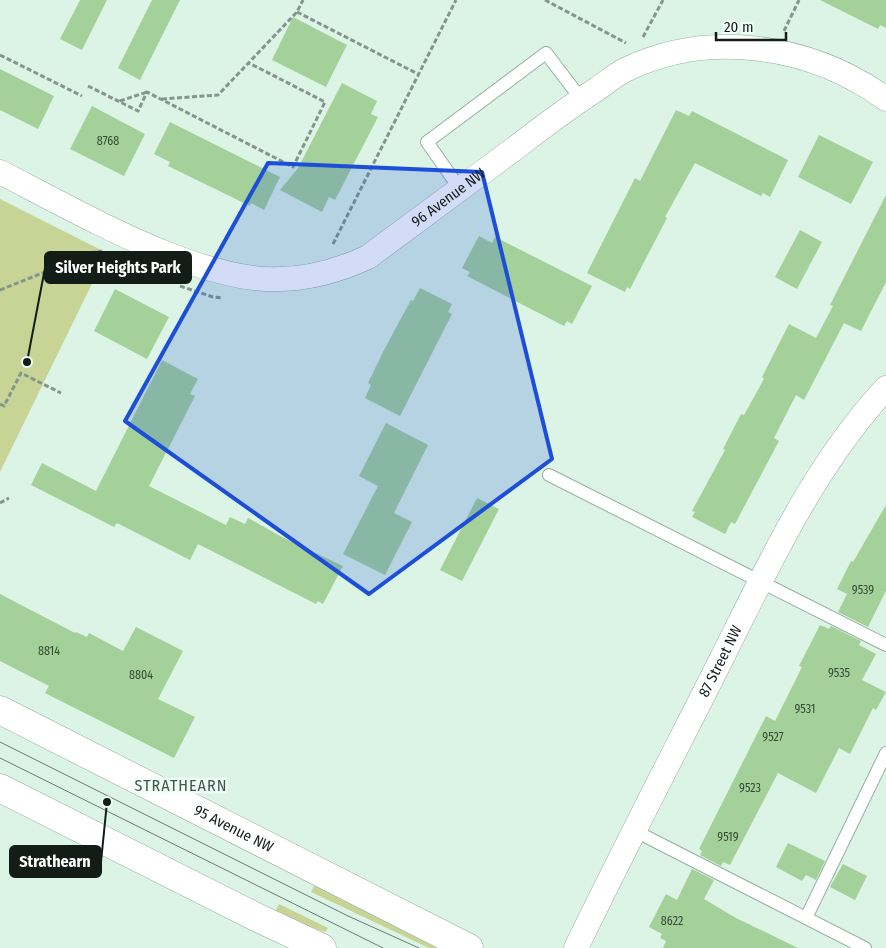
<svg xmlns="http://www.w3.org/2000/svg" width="886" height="948" viewBox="0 0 886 948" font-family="'Fira Sans Condensed',sans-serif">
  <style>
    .green { fill: #c7d495 }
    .building { fill: #a3d199 }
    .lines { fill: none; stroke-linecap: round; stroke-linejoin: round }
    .service-casing { stroke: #97afa2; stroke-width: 14 }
    .minor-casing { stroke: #97afa2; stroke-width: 25 }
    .tertiary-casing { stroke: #97afa2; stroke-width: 29 }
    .path { stroke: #84968c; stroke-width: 3; stroke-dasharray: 5 2.5; stroke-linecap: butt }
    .service { stroke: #fff; stroke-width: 12 }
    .minor { stroke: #fff; stroke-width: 24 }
    .tertiary { stroke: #fff; stroke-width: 28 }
    .tram { stroke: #6b7b72; stroke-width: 1 }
    .marked { fill: #1d4ed8; fill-opacity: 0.2; stroke: #1d4ed8; stroke-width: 4; stroke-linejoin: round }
    .labels { text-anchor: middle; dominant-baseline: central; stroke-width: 5; stroke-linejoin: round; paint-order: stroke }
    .number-label { font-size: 12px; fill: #374938 }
    .street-label { font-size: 15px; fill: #131c17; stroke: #effef6 }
    .neighbourhood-label { font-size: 16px; letter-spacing: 1px; fill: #42584d; stroke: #effef6 }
    .leader { fill: none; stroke: #131c17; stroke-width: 2 }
    .callout-dot { fill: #131c17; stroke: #effef6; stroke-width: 2 }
    .callout { fill: #131c17; stroke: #131c17; stroke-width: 2 }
    .callout-label { font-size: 16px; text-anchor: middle; font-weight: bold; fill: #fff }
  </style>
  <rect width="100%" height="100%" fill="#dbf4e6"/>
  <!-- green -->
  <path class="green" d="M 0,199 L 107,253 L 0,472 Z
    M 317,881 L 449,948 L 429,948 L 311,892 Z
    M 279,904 L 328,928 L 325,932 L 274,914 Z"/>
  <!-- building -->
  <path class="building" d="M 80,0 L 107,0 L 82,50 L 60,39 Z
    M 152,0 L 180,0 L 140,80 L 118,68 Z
    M 820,0 L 886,0 L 886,28 L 880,25 L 878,29 Z
    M 293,17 L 347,45 L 326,87 L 272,60 Z
    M 0,69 L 54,96 L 38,129 L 0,110 Z
    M 342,83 L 377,101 L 371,114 L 378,117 L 335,200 L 329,197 L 322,212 L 280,190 L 298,168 Z
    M 92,106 L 145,134 L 124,176 L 70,149 Z
    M 676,110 L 689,116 L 692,111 L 788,160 L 770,197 L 763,193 L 761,196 L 695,163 L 665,217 L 667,218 L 630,289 L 627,287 L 625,292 L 587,273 L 635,178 L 640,181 Z
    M 170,122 L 280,177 L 264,210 L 251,203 L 250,206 L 168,166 L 170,162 L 154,154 Z
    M 819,135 L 873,162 L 851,204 L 798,177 Z
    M 886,195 L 886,282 L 861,331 L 844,323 L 804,400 L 796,395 L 774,438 L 779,441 L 735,524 L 731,522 L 725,534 L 692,517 L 695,512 L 692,511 L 725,450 L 723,449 L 741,414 L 744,415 L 764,379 L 762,377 L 789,324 L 816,338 L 833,306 L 830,305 Z
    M 800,230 L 822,242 L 797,289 L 775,277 Z
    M 479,236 L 492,243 L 495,237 L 592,286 L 572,324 L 567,321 L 564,326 L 467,276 L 470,272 L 462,268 Z
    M 420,288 L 452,304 L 448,312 L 452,314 L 400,416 L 365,398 L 371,385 L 368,383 L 385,348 L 411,300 L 413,301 Z
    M 115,289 L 169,317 L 147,359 L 94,331 Z
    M 162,360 L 198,379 L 190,394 L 195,396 L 149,486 L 226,525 L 230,517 L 245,524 L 248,518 L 282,537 L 343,566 L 323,604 L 318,601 L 316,604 L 198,544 L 190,560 L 117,523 L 114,527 L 31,485 L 42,463 L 96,491 Z
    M 386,423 L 428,445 L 394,513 L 412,522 L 385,575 L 343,554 L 378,486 L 359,476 Z
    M 477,498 L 499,509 L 462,581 L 440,570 Z
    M 886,505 L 886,591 L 868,627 L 838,612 L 847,594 L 837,589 L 851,561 L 853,562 Z
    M 0,594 L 75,633 L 76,632 L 87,637 L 89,633 L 123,651 L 136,627 L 183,651 L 158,699 L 195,717 L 174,758 L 45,693 L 49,686 L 0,661 Z
    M 820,625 L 829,629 L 831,626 L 861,641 L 859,645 L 876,654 L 862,680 L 886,692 L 876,710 L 873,708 L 850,754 L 839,748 L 816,793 L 778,773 L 730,865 L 723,862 L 721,866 L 700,855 L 702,851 L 699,849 L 766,716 L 775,721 L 802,667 L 799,666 Z
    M 788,843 L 825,861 L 816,880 L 806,875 L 802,881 L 776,867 Z
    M 843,864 L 867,876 L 855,900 L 830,887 Z
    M 692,869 L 714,880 L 704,899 L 736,918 L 798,948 L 663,948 L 666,941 L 660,938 L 662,934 L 649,927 L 666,894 L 677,900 Z"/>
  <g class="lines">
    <defs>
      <path id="service" d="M 460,189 L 427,142 L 546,53 L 581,99
        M 549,475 L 886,645
        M 635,831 L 865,948
        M 806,918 L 886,753"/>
      <g id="minor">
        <path id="s1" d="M 0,172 C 56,201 112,232 170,255 C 201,267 232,277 265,279 C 301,281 336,272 368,257 C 417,221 465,185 514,149 C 541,128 568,108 597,89 C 606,83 615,75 625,70 C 710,29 811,45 886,99"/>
        <path id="s2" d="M 576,948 C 623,851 673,755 722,658 C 769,564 814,466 886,388"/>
      </g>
      <g id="tertiary">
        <path id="s3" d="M 0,710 L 469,948"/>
        <path d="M 0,788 L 258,918 L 322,948"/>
      </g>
    </defs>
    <!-- service casing -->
    <use href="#service" class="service-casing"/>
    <!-- minor casing -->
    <use href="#minor" class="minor-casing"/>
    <!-- tertiary casing -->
    <use href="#tertiary" class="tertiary-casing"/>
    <!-- path -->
    <path class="path" d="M 545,0 L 626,43
      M 297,12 L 418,74
      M 784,31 L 799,0
      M 643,37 L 663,0
      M 0,55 L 82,96
      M 88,86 L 138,111 L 147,92 L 293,167 L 325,102 L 249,63
      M 162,99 L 218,95 L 297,12 L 303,0
      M 120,101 L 147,92
      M 333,244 L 456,0
      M 180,286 L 213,297 L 222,298
      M 0,290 L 95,252 L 102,251
      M 0,404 L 4,406 L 21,373 L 61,393
      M 0,503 L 9,498"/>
    <!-- service -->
    <use href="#service" class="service"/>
    <!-- minor -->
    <use href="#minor" class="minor"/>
    <!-- tertiary -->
    <use href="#tertiary" class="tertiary"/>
    <!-- tram -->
    <path class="tram" d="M 0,742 L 348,916 L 419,948
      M 0,758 L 383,948"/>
  </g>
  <!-- marked area -->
  <path class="marked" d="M 268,163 L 482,172 L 552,459 L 369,594 L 125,421 Z"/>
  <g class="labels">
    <!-- number labels -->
    <g class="number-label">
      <text x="108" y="141">8768</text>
      <text x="863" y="590">9539</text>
      <text x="49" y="651">8814</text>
      <text x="839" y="673">9535</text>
      <text x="141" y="675">8804</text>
      <text x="805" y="709">9531</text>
      <text x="773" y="737">9527</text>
      <text x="750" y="788">9523</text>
      <text x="728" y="837">9519</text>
      <text x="672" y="921">8622</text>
    </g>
    <!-- street labels -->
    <g class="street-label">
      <text stroke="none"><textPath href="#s1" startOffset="494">96 Avenue NW</textPath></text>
      <text stroke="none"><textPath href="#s2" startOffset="321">87 Street NW</textPath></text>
      <text stroke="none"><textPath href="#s3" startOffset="262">95 Avenue NW</textPath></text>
    </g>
    <!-- neighbourhood labels -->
    <g class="neighbourhood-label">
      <text x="181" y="785">STRATHEARN</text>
    </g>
  </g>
  <!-- callouts -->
  <path class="leader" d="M27 362L45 268M107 802L101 862"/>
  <g class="callout-dot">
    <circle cx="27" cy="362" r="5"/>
    <circle cx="107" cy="802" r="5"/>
  </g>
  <g class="callout">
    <rect x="45" y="252" width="146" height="31" rx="5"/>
    <rect x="10" y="846" width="91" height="31" rx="5"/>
  </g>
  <g class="callout-label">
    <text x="118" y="273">Silver Heights Park</text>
    <text x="55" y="867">Strathearn</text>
  </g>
  <!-- scale -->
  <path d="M716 32v8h70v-8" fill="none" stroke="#131c17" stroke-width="2.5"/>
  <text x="724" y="32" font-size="15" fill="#131c17" stroke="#effef6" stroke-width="4" paint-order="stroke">20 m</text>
</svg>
